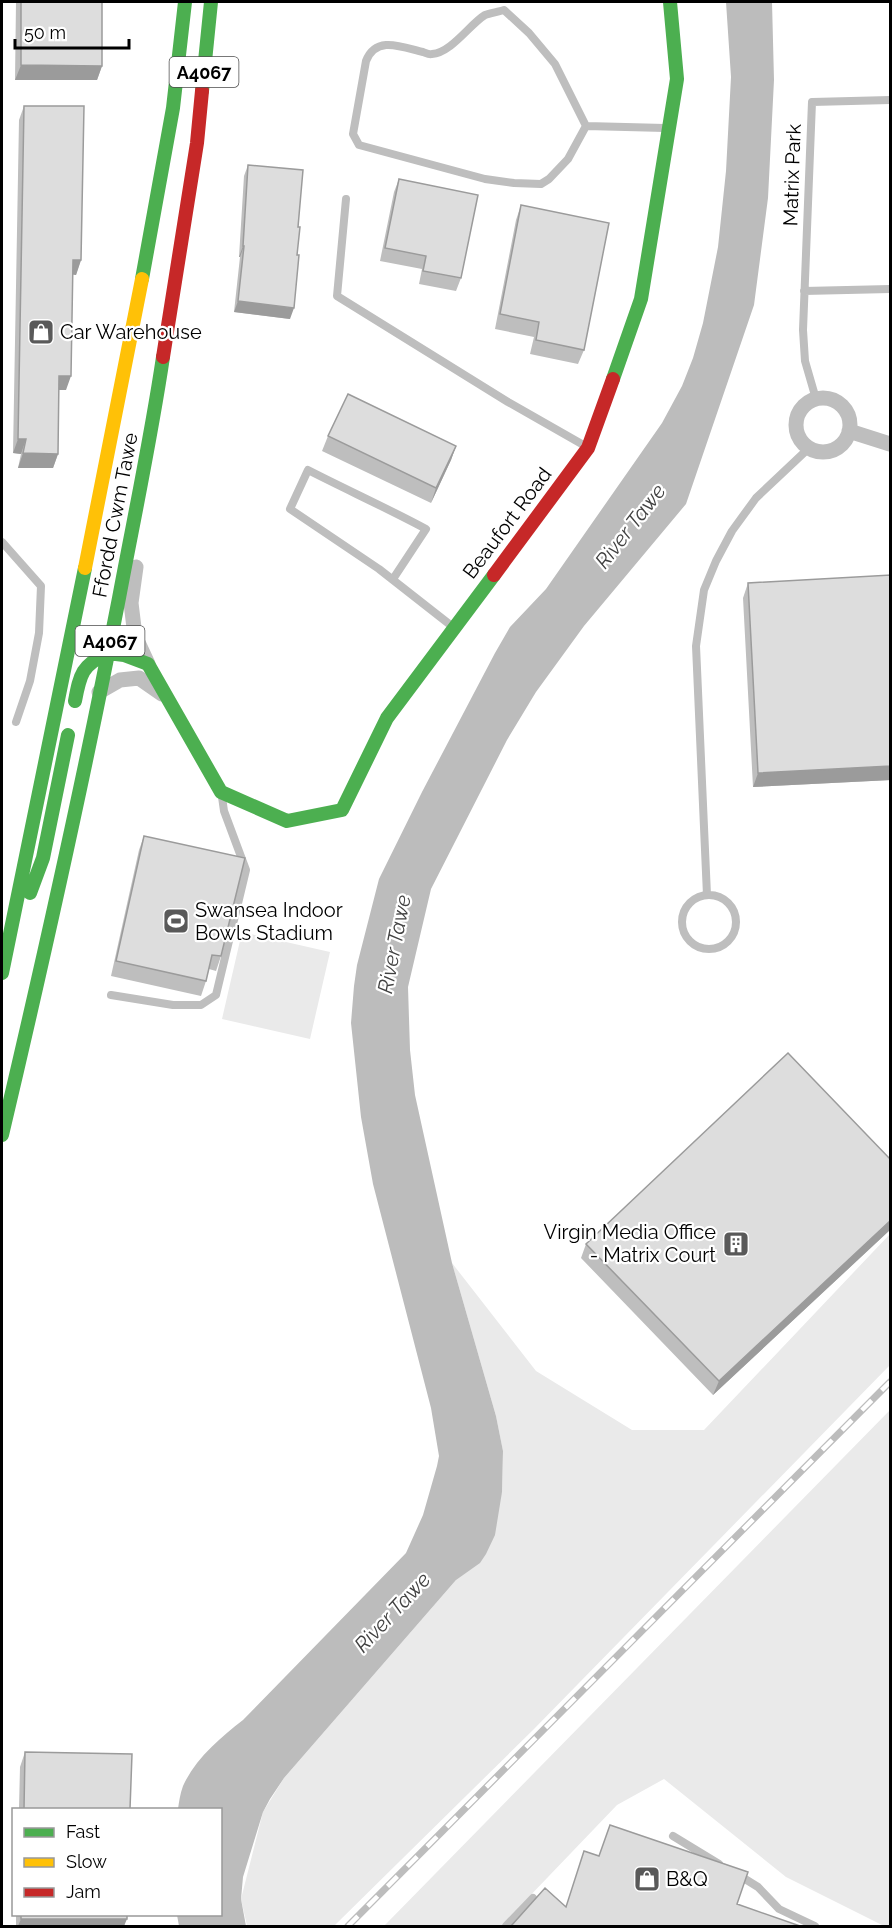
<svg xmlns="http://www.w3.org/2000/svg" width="892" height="1928" viewBox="0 0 892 1928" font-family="Raleway,sans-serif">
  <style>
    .green { fill: #eaeaea }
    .water { fill: #bcbcbc }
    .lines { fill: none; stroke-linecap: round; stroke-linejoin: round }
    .lane { stroke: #bebebe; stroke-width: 8 }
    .street { stroke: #bebebe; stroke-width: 15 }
    .fast { stroke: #4caf50; stroke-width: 14 }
    .slow { stroke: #ffc107; stroke-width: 14 }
    .jam { stroke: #c62828; stroke-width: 14 }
    .rail-casing { stroke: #bdbdbd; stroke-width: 7 }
    .rail { stroke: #fff; stroke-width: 4.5; stroke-dasharray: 14; stroke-linecap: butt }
    .wall { fill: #bebebe }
    .shaded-wall { fill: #9b9b9b }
    .building { fill: #ddd; stroke: #9b9b9b; stroke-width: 1.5 }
    .labels { text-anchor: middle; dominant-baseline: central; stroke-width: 4.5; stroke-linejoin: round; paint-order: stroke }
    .shield { fill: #fff; stroke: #4c4c4c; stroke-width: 1.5 }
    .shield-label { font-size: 18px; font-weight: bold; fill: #000 }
    .street-label { font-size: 20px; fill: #000; stroke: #fff }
    .poi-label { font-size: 20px; fill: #000; stroke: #fff; text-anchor: start }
    .water-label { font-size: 21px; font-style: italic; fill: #414141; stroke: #fff }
  </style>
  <rect width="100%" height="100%" fill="#fff"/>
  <!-- green -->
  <path class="green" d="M 242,932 L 330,952 L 310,1039 L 222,1019 Z
    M 890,1234 L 890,1365 L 534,1729 L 334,1926 L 247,1926 L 241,1899 L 263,1812 L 284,1778 L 456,1580 L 502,1492 L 503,1451 L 496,1416 L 452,1263 L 536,1371 L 632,1430 L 704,1430 Z
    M 890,1410 L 890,1926 L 884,1926 L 786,1877 L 664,1779 L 617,1805 L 501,1926 L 384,1926 Z"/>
  <!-- water -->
  <path class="water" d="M 726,2 L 772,2 L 774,80 L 768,198 L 754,305 L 686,504 L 584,626 L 536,692 L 507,740 L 431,889 L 408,987 L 410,1050 L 415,1095 L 452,1263 L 496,1416 L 503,1451 L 502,1492 L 495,1535 L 486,1554 L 480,1563 L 456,1580 L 284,1778 L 270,1799 L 263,1812 L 243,1877 L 241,1899 L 246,1926 L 179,1926 L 177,1915 L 220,1914 L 220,1810 L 178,1809 C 179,1802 180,1794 183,1786 C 195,1759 220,1738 243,1720 L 406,1553 L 423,1515 L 437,1466 L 439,1456 L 431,1408 L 373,1184 L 361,1117 L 351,1023 L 354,986 L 357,965 L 379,879 L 422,792 L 495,653 L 510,627 L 546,589 L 662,423 L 682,386 L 693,358 L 703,323 L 718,247 L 726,171 L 731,77 Z"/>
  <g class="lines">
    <!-- lane -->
    <path class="lane" d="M 504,10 L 529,33 L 555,64 L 586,126 L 568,159 L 549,179 L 541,184 L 514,183 L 485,179 L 359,145 L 353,134 L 366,61 C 376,35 402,47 423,52 C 426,53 429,55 432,54 C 451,53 470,24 485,15 C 490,13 498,12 504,10 Z
      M 586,126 L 665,128
      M 346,199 L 337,296 L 508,402 L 587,447
      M 804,291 L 890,289
      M 816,399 L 805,361 L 803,330 L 812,102 L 890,100
      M 2,542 L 41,586 L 39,633 L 30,681 L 16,722
      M 393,579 L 426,529 C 387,508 347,490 308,470 L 290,509 L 379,569 L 453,627
      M 707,895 L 696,646 L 704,590 L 716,561 L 732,531 L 756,498 L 809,448
      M682 922a27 27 0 1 1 54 0a27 27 0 1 1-54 0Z
      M 111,995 L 173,1005 L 201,1005 L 216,995 L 246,870 L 224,811 L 222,797
      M 673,1836 L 719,1864
      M 737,1874 L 758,1887 L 779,1909 L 815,1926
      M 506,1926 L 533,1898"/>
    <!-- street -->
    <path class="street" d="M796 425a27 27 0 1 1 54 0a27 27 0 1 1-54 0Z
      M 849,431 L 890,444
      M 136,567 L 131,603 L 135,636 L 148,664
      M 99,692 L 120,680 L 139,678 L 162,694"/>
    <!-- fast -->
    <path class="fast" d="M 202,91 L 211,2
      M 142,279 L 173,108 L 185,2
      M 613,379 L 641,299 L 677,79 L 670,2
      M 108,653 L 124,655 L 148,664 L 221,792 L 287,821 L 342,810 L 387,718 L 494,575
      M 75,701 C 80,674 82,665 108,653
      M 30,893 L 43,858 L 68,735
      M 2,973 L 85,568
      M 2,1135 C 44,957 84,778 119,598 C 134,518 151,438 163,357"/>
    <!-- slow -->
    <path class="slow" d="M 85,568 L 142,279"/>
    <!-- jam -->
    <path class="jam" d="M 163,357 L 197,143 L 202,91
      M 494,575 L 588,448 L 613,379"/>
    <defs>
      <path id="rail" d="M 348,1926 L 890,1382"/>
    </defs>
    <!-- rail casing -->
    <use href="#rail" class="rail-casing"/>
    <!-- rail -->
    <use href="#rail" class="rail"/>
  </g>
  <!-- wall -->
  <path class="wall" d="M 16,2 L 102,2 L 102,66 L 97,80 L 15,80 Z
    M 24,106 L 81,260 L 76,275 L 73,274 L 66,390 L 59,390 L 58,454 L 53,468 L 18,468 L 21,454 L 13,453 L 19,120 Z
    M 248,165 L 290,319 L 234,312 L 240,257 L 239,257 L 244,176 Z
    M 399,179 L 461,278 L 456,291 L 419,284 L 422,269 L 380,261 L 394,192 Z
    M 521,205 L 584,350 L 578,364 L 530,354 L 534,337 L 495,329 L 516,220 Z
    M 328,436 L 456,446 L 451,460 L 431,503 L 322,451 Z
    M 891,575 L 891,780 L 753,787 L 743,598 L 748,583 Z
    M 144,836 L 221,956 L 216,971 L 209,969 L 206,981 L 201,996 L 111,976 L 139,850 Z
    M 891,1160 L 891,1229 L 713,1395 L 581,1258 L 586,1244 Z
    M 25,1752 L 130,1809 L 19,1809 L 20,1767 Z
    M 16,1914 L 127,1914 L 124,1926 L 16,1926 Z"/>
  <!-- shaded-wall -->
  <path class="shaded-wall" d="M 21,65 L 102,66 L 97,80 L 15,80 Z
    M 243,246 L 244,246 L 240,257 L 239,257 Z
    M 73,260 L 81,260 L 76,275 L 68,274 Z
    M 238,301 L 294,308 L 290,319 L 234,312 Z
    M 59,376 L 71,376 L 66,390 L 54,390 Z
    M 18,439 L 26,439 L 21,454 L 13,453 Z
    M 456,446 L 451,460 L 431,503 L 436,488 Z
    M 23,453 L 58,454 L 53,468 L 18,468 Z
    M 891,766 L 891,780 L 753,787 L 758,773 Z
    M 891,1220 L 891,1229 L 713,1395 L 719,1381 Z
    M 21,1919 L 127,1919 L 124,1926 L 18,1926 Z"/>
  <!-- building -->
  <path class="building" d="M 21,2 L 102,2 L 102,66 L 21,65 Z
    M 24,106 L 84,106 L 81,260 L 73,260 L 71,376 L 59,376 L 58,454 L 23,453 L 26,439 L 18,439 Z
    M 248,165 L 303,170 L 298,227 L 300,227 L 297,255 L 299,255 L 294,308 L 238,301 L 244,246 L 243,246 Z
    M 399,179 L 478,195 L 461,278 L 423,271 L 426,256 L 385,248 Z
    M 521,205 L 609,223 L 584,350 L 536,340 L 539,322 L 500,314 Z
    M 348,394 L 456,446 L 436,488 L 328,436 Z
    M 891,575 L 891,766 L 758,773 L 748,583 Z
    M 144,836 L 245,858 L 221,956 L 212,955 L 206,981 L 116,961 Z
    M 788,1053 L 891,1160 L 891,1220 L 719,1381 L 586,1244 Z
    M 25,1752 L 132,1754 L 130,1809 L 24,1809 Z
    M 610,1825 L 748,1872 L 737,1904 L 800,1926 L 511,1926 L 545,1888 L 566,1907 L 584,1851 L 599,1856 Z
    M 21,1914 L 127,1914 L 127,1919 L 21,1919 Z"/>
  <!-- icons -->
  <defs>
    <symbol id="shop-square" viewBox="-11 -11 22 22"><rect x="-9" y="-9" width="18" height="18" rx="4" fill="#595959" stroke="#fff"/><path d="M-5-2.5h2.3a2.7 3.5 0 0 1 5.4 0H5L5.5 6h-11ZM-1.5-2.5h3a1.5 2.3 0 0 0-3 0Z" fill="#fff"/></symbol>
    <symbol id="stadium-square" viewBox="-11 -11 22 22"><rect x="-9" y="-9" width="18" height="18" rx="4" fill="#595959" stroke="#fff"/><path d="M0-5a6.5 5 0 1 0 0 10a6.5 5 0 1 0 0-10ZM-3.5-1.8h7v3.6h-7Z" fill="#fff"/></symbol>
    <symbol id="building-square" viewBox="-11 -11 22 22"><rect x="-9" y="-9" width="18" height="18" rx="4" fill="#595959" stroke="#fff"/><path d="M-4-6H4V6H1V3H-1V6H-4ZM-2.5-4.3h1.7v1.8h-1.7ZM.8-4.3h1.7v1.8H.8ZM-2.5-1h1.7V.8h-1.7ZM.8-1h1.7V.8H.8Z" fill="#fff"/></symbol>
  </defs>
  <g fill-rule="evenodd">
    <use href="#shop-square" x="26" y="317" width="30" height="30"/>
    <use href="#stadium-square" x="161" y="906" width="30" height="30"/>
    <use href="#building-square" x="721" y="1229" width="30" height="30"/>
    <use href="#shop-square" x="632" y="1864" width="30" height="30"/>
  </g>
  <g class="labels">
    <!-- shield labels -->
    <g class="shield">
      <rect x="169.5" y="57" width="69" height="30" rx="4.5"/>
      <rect x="75.5" y="626" width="69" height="30" rx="4.5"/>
    </g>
    <g class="shield-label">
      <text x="204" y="72">A4067</text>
      <text x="110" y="641">A4067</text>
    </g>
    <!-- street labels -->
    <g class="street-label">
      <text transform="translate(792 175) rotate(-88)">Matrix Park</text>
      <text transform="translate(115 515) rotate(-79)">Ffordd Cwm Tawe</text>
      <text transform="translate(507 523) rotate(-53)">Beaufort Road</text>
    </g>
    <!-- poi labels -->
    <g class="poi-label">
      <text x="60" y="332">Car Warehouse</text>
      <text x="195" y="910">Swansea Indoor<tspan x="195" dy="23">Bowls Stadium</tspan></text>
      <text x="716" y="1232" text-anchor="end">Virgin Media Office<tspan x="716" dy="23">- Matrix Court</tspan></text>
      <text x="666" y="1879">B&amp;Q</text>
    </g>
    <!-- water labels -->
    <g class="water-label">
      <text transform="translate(630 526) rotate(-52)">River Tawe</text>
      <text transform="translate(394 944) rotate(-79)">River Tawe</text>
      <text transform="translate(392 1612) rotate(-47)">River Tawe</text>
    </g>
  </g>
  <!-- border -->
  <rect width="892" height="1928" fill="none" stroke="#000000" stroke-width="6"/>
  <!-- legend -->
  <rect x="12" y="1808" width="210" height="108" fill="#ffffff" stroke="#999999" stroke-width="1.5"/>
  <rect x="24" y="1828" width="30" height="9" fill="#4caf50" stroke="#999999" stroke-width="1.5"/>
  <text x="66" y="1838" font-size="18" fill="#000000">Fast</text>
  <rect x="24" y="1858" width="30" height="9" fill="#ffc107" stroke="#999999" stroke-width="1.5"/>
  <text x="66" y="1868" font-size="18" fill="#000000">Slow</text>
  <rect x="24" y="1888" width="30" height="9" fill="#c62828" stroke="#999999" stroke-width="1.5"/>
  <text x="66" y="1898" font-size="18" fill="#000000">Jam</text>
  <!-- scale -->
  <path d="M15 39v9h114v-9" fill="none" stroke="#000000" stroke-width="3"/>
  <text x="24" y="39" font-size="18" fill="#000000" stroke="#ffffff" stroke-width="4.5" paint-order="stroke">50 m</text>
</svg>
